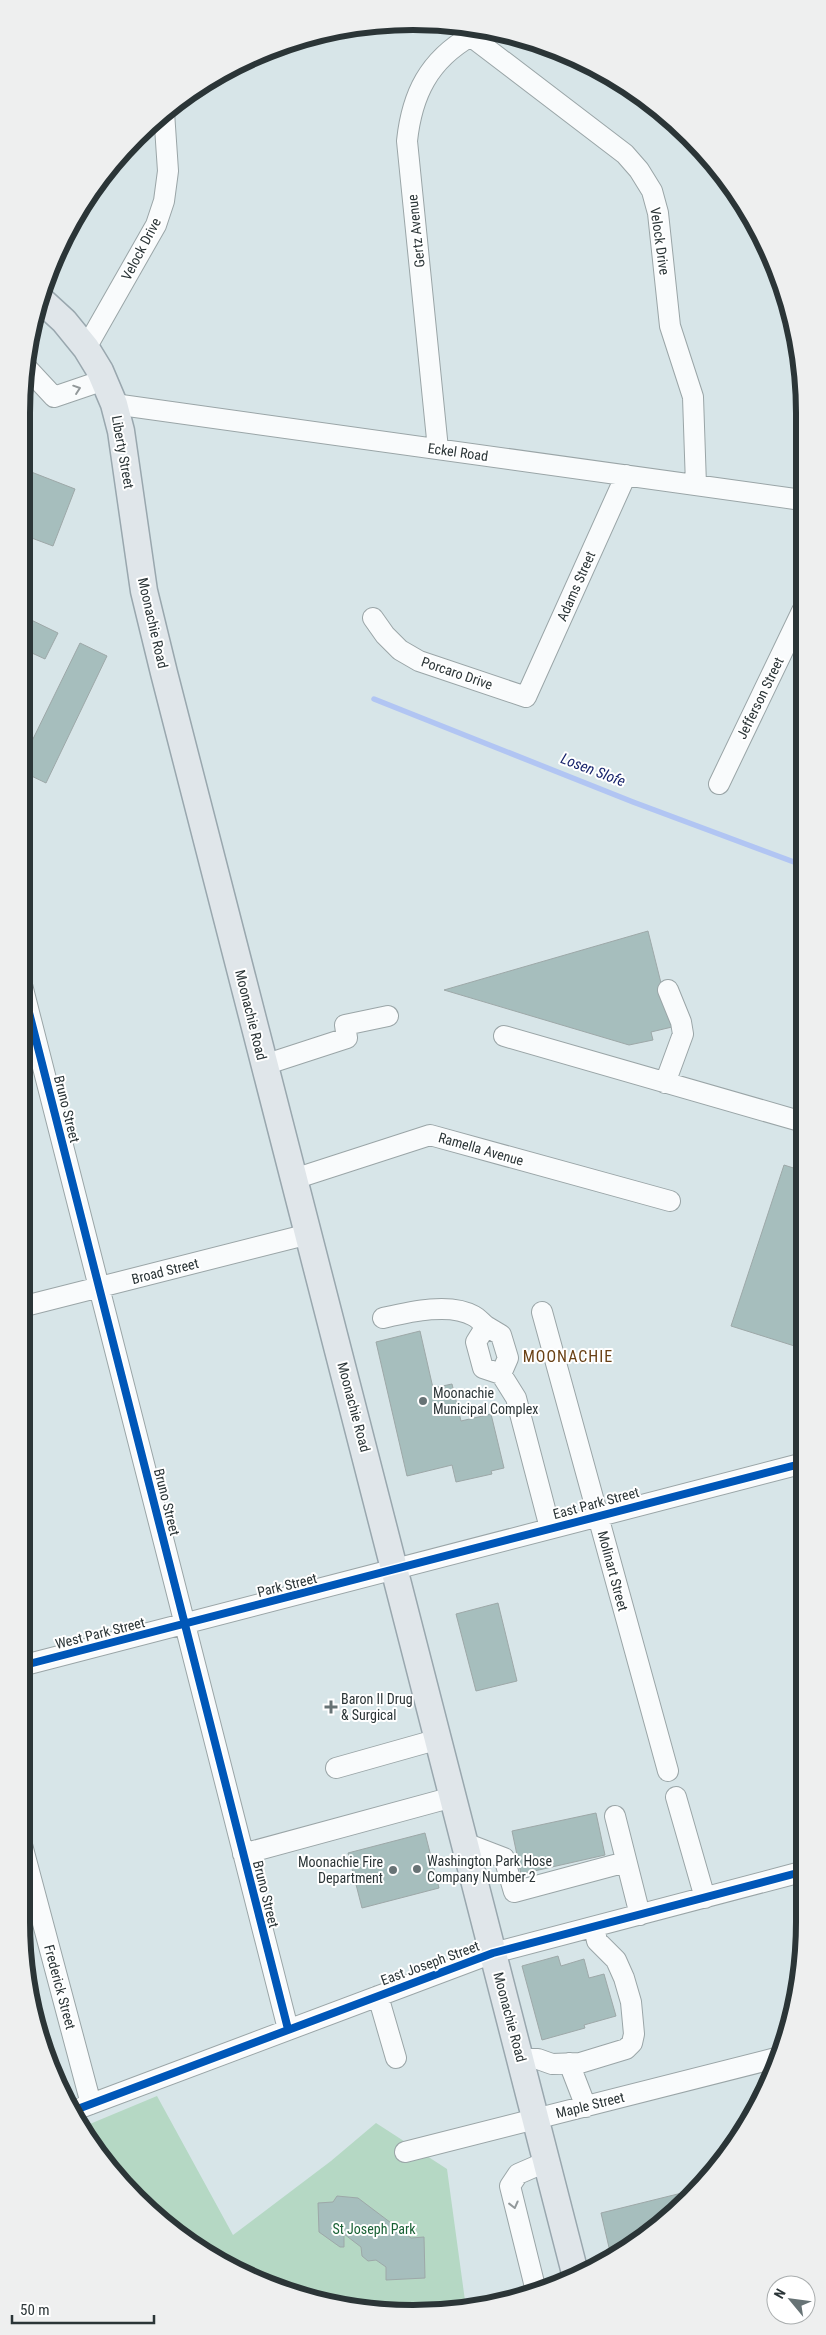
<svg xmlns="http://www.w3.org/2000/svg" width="826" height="2335" viewBox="0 0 826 2335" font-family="'Roboto Condensed',sans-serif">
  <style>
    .green { fill: #b5d8c4 }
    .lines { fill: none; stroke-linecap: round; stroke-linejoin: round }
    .stream { stroke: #b1c5f3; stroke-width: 5.5 }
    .building { fill: #a6bebd; stroke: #9da8a8 }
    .minor-casing { stroke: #9aa5a7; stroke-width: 22 }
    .major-casing { stroke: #99a7ae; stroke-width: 29 }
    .minor { stroke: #f9fbfc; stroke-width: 20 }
    .major { stroke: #e0e6ea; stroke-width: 26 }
    .cycleway-casing { stroke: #fff; stroke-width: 11 }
    .cycleway { stroke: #0057b8; stroke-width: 8 }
    .oneway { stroke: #92989a }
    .poi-dot { fill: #677375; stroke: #fff; stroke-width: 2 }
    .labels { text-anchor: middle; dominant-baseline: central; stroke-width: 4; stroke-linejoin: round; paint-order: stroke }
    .street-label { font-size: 14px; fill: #2b3537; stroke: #fff }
    .poi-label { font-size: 14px; fill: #2b3537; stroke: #fff; text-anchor: start }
    .park-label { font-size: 14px; fill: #196135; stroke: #fff }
    .water-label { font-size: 15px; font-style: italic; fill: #17236b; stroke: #fff }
    .quarter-label { font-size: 16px; letter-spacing: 1px; fill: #694115; stroke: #fff }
    .rim { fill: none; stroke: #2b3537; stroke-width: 6 }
  </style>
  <rect width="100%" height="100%" fill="#d7e5e8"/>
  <!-- green -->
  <path class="green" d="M 157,2096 L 233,2235 L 331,2161 L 376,2123 L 447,2169 L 466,2308 L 439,2313 L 362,2310 L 239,2273 L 175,2233 L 119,2181 L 85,2126 Z"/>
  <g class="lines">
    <!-- stream -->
    <path class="stream" d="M 374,699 L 633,802 L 802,865"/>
  </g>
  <!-- building -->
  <path class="building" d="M 21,468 L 75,489 L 53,546 L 21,534 Z
    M 21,615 L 58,633 L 45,659 L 21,648 Z
    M 80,643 L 107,656 L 46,783 L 21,771 L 21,738 L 31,743 Z
    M 21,815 L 30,819 L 21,837 Z
    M 648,931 L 672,1027 L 651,1032 L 653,1040 L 629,1045 L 444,990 Z
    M 784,1165 L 803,1171 L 804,1349 L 731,1326 Z
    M 420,1331 L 433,1388 L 452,1384 L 461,1421 L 491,1414 L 504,1468 L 491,1471 L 492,1474 L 456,1482 L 452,1465 L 407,1476 L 376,1342 Z
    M 498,1603 L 517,1681 L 476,1691 L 456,1614 Z
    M 596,1813 L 605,1855 L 521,1874 L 512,1831 Z
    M 425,1833 L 439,1888 L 362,1908 L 348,1853 Z
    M 558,1956 L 561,1966 L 584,1959 L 589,1978 L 604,1974 L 616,2016 L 584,2025 L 585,2028 L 542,2040 L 522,1966 Z
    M 698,2189 L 690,2199 L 631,2248 L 611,2256 L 601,2213 Z
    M 337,2196 L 358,2198 L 411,2238 L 424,2237 L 425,2278 L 386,2280 L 386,2267 L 376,2260 L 368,2261 L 362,2256 L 361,2247 L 344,2234 L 344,2247 L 340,2247 L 319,2232 L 318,2203 L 333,2202 Z"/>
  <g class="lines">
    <defs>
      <path id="minor" d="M 456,25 L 625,154 L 639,170 L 652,191 L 658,213 L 670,326 L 693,397 L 696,485
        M 86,348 L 156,225 L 164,201 L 168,171 L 164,112
        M 27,368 L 54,397 L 104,380
        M 114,404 L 802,500
        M 438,449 L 407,141 C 412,94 429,60 471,36
        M 373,618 L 385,635 L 400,650 L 419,661 L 526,697 L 626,475
        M 719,784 L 802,611
        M 21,981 L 288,2029
        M 504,1036 L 803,1122
        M 264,1065 L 347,1038 L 345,1025 L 388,1016
        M 665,1083 L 683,1034 L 681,1022 L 668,990
        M 294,1179 L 430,1135 L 670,1201
        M 21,1307 L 309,1234
        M 542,1312 L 668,1771
        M 383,1318 C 409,1312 450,1302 474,1316 C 478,1318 482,1323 486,1326
        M 501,1374 L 508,1358 L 501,1335 L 486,1326 L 476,1342 L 483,1368 L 501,1374 L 516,1398 L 550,1528
        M 21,1666 L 804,1463
        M 336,1768 L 439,1739
        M 676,1797 L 705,1898
        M 615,1816 L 640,1915
        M 21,1841 L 91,2104
        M 465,1843 L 504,1858 L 514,1892 L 626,1862
        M 243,1854 L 453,1797
        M 378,1996 L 396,2058
        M 521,2059 L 538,2059 L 552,2064 L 580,2063 L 626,2049 L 632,2043 L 634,2034 L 631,2002 L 624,1978 L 616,1960 L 597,1941 L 594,1927
        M 569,2063 L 586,2107
        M 75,2110 L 493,1953 L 805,1871
        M 405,2152 L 776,2058
        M 536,2291 L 510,2186 L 518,2174 L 548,2161"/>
      <path id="major" d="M 40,299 L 64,321 L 86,348 L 100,371 L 114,404 L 121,431 L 144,591 L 164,673 L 575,2273"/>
    </defs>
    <!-- minor casing -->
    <use href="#minor" class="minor-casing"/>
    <!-- major casing -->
    <use href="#major" class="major-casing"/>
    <!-- minor -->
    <use href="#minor" class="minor"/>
    <!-- major -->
    <use href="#major" class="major"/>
    <defs>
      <path id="cycleway" d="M 21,981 L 288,2029
        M 21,1666 L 804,1463
        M 75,2110 L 493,1953 L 805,1871"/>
    </defs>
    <!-- cycleway casing -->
    <use href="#cycleway" class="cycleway-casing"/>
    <!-- cycleway -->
    <use href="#cycleway" class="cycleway"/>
  </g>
  <!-- one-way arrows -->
  <defs><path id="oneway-chevron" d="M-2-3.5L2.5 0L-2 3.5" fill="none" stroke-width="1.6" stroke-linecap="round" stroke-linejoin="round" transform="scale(1.25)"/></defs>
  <g class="oneway">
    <use href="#oneway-chevron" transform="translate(77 389) rotate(-19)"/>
    <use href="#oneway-chevron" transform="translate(514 2205) rotate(76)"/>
  </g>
  <!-- markers -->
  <g class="poi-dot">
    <circle cx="423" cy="1401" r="5"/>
    <path d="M328.5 1699.5h5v5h5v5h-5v5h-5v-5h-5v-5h5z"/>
    <circle cx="417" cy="1869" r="5"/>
    <circle cx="393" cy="1870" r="5"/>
  </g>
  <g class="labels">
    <!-- street labels -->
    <g class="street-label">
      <text transform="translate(416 231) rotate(-96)">Gertz Avenue</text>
      <text transform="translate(660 241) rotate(82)">Velock Drive</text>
      <text transform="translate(141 249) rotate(-62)">Velock Drive</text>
      <text transform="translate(123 452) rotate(80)">Liberty Street</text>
      <text transform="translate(458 452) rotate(8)">Eckel Road</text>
      <text transform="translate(576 586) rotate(-66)">Adams Street</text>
      <text transform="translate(153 623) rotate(77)">Moonachie Road</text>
      <text transform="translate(457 673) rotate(19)">Porcaro Drive</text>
      <text transform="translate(760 698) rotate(-64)">Jefferson Street</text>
      <text transform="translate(251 1015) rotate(76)">Moonachie Road</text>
      <text transform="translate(67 1109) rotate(76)">Bruno Street</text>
      <text transform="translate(481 1149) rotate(16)">Ramella Avenue</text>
      <text transform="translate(165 1271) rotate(-14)">Broad Street</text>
      <text transform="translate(354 1407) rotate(75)">Moonachie Road</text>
      <text transform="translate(167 1502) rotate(76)">Bruno Street</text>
      <text transform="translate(596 1503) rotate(-15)">East Park Street</text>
      <text transform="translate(613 1571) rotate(75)">Molinart Street</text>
      <text transform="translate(287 1585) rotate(-14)">Park Street</text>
      <text transform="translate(100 1633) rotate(-14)">West Park Street</text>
      <text transform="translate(266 1894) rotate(76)">Bruno Street</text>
      <text transform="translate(430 1963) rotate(-20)">East Joseph Street</text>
      <text transform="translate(60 1987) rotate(75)">Frederick Street</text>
      <text transform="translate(510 2017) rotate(75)">Moonachie Road</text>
      <text transform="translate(590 2105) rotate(-14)">Maple Street</text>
    </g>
    <!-- poi labels -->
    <g class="poi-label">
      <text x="433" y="1393">Moonachie<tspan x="433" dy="16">Municipal Complex</tspan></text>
      <text x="341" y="1699">Baron II Drug<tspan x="341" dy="16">&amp; Surgical</tspan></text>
      <text x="427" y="1861">Washington Park Hose<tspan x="427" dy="16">Company Number 2</tspan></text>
      <text x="383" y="1862" text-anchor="end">Moonachie Fire<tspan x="383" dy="16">Department</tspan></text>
    </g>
    <!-- park labels -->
    <g class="park-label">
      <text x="374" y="2229">St Joseph Park</text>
    </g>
    <!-- water labels -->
    <g class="water-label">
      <text transform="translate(593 770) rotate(21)">Losen Slofe</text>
    </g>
    <!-- quarter labels -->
    <g class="quarter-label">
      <text x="568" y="1356">MOONACHIE</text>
    </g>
  </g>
  <!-- crop -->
  <path d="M0 0H826V2335H0ZM413 30H413A383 383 0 0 1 796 413V1922A383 383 0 0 1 413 2305H413A383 383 0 0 1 30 1922V413A383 383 0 0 1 413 30Z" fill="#eeefef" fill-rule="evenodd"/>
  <path class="rim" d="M413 30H413A383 383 0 0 1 796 413V1922A383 383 0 0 1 413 2305H413A383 383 0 0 1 30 1922V413A383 383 0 0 1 413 30Z"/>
  <!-- north arrow -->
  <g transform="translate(791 2300) rotate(299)"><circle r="24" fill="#ffffff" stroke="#aaaeaf"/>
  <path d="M0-4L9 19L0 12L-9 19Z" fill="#677375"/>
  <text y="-8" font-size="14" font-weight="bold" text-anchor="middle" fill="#2b3537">N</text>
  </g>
  <!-- scale -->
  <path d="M12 2315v8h142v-8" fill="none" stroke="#2b3537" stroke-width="2.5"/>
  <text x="20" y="2315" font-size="15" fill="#2b3537" stroke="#ffffff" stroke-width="4" paint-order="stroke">50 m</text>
</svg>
